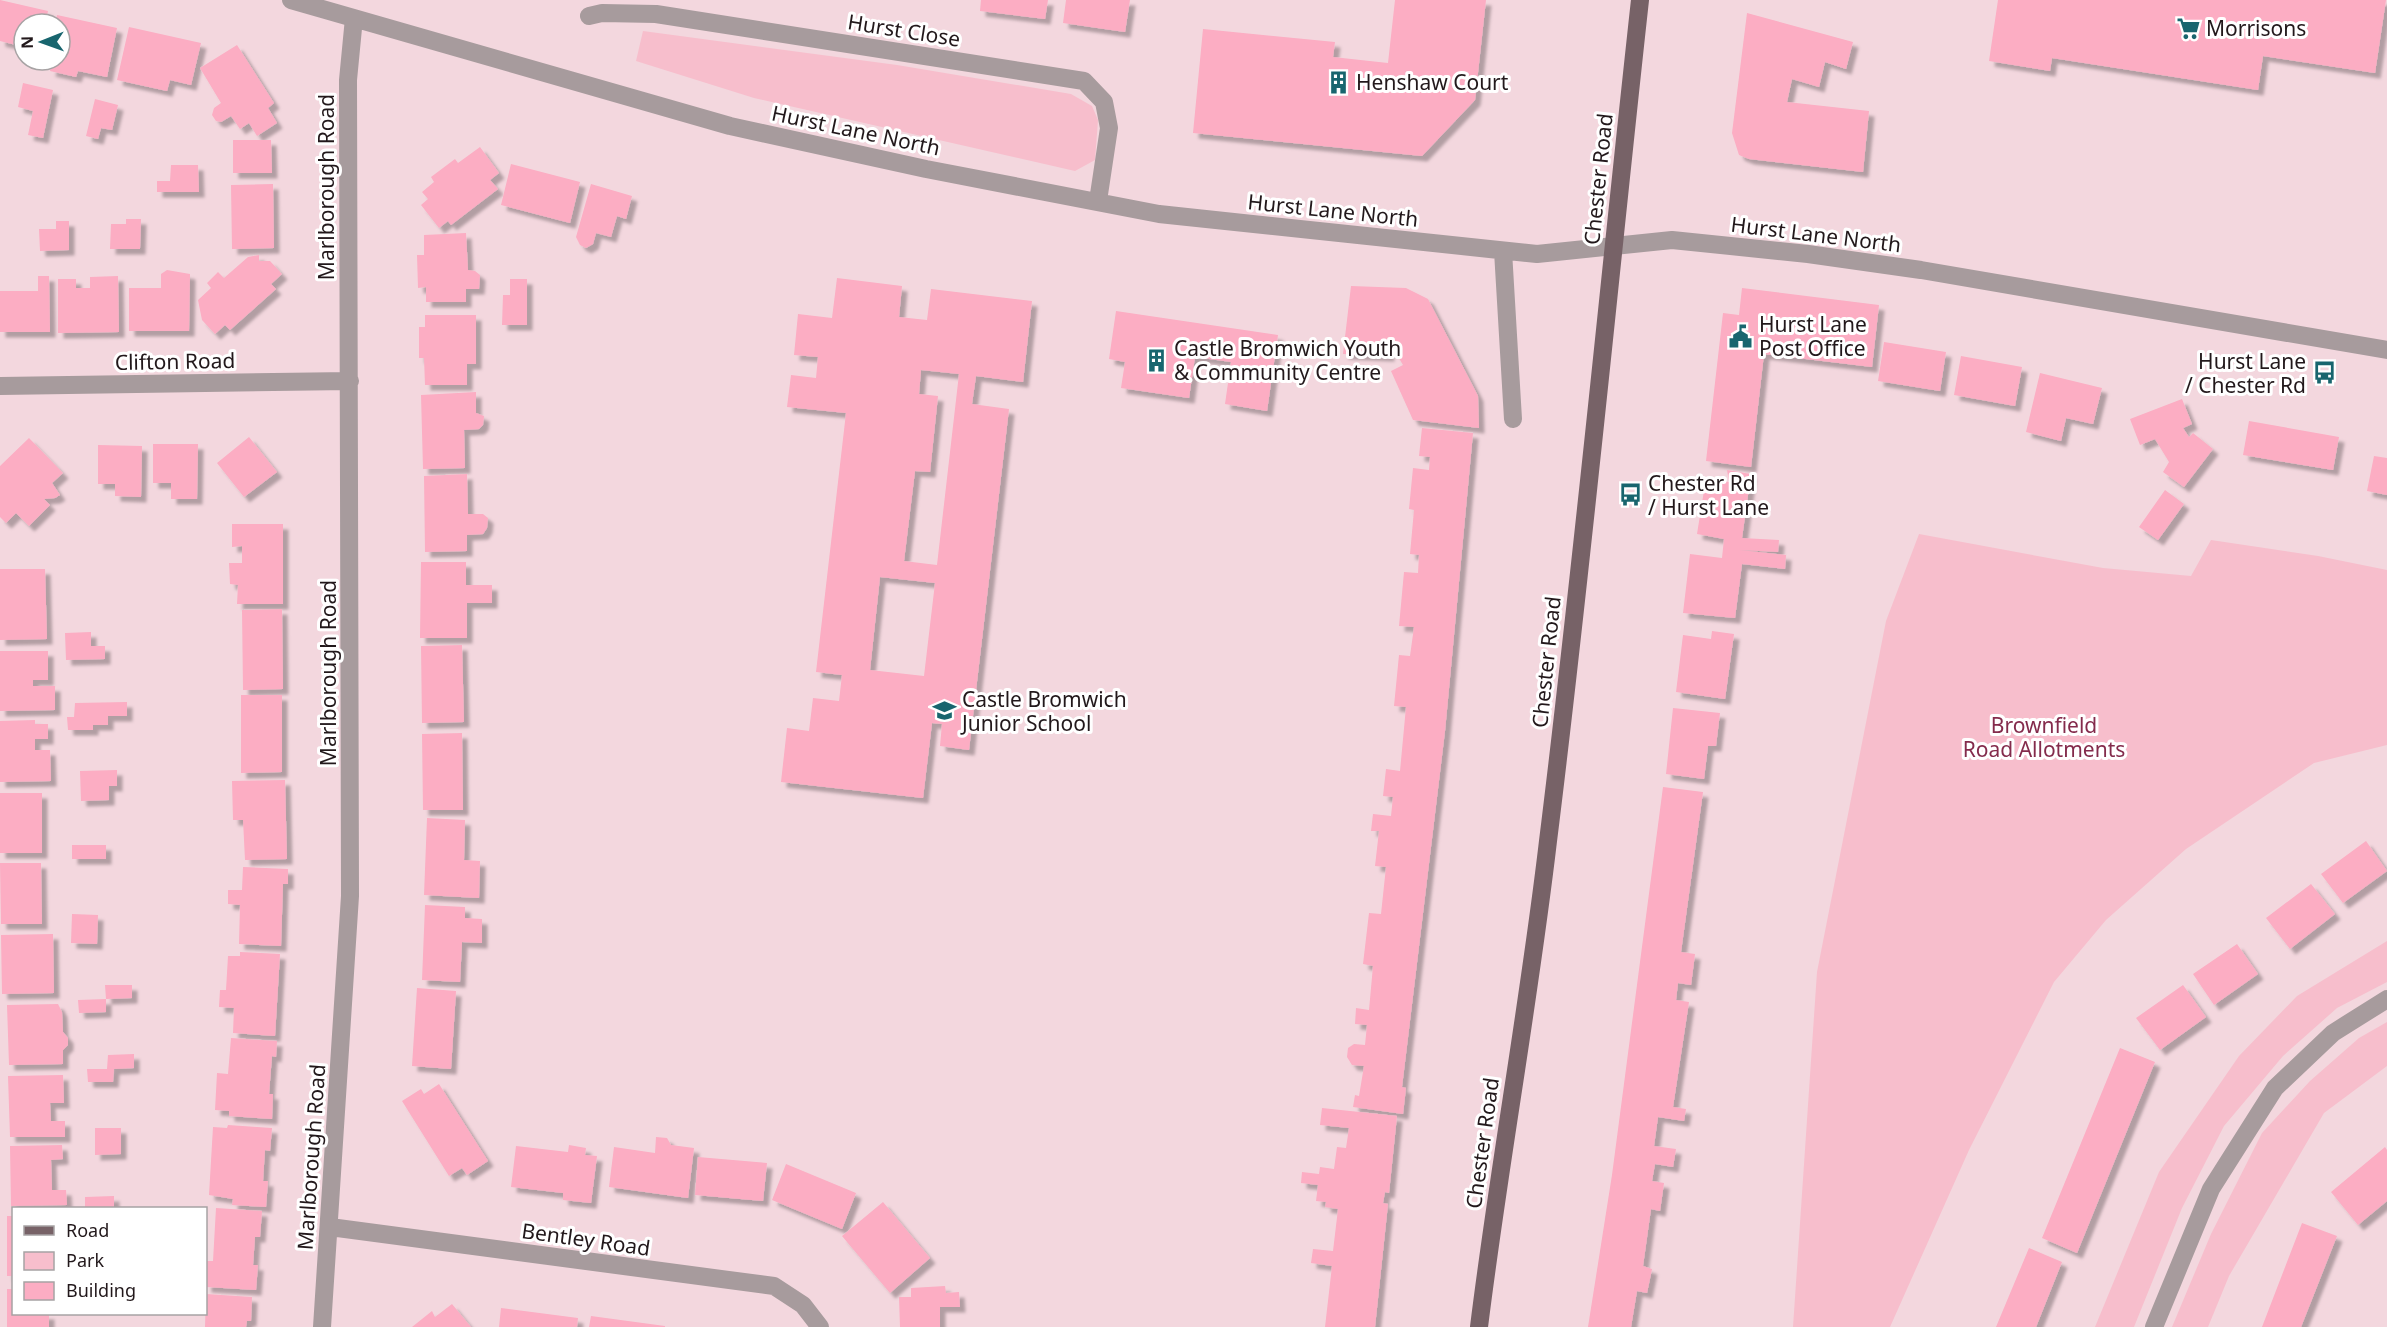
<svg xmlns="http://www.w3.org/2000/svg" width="2387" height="1327" viewBox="0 0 2387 1327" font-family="'Noto Sans',sans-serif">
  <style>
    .green { fill: #f7becc }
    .building { fill: #fcadc3; fill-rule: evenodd; filter: url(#shadow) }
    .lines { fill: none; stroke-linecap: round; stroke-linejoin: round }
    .minor { stroke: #a79b9d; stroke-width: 18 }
    .major { stroke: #776267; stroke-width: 18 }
    .labels { text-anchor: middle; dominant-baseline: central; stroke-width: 6; stroke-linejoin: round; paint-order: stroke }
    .poi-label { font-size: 21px; fill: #22181b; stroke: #fff; text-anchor: start }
    .street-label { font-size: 21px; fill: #22181b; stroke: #fff }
    .park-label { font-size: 21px; fill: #842b4c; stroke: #fff }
  </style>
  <defs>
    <filter id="shadow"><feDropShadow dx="5.5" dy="5.5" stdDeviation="1.5" flood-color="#0004"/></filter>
  </defs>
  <rect width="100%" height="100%" fill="#f3d7de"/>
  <!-- green -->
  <path class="green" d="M 643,31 L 897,65 L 1071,94 L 1092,106 L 1098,120 L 1095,160 L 1075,171 L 754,98 L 636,61 Z
    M 1919,534 L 2103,568 L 2191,576 L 2211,540 L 2318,556 L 2387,570 L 2387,745 L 2314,763 L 2186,849 L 2106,920 L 2054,982 L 1969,1150 L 1890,1327 L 1793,1327 L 1817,972 L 1886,621 Z
    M 2387,941 L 2387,982 L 2337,1008 L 2283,1056 L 2224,1126 L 2182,1208 L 2134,1327 L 2095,1327 L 2159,1172 L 2239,1056 L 2297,996 Z
    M 2387,1022 L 2387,1066 L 2324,1113 L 2229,1276 L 2208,1327 L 2172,1327 L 2211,1234 L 2262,1133 L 2310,1081 L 2359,1038 Z"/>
  <!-- building -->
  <path class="building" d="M 0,0 L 48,11 L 45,24 L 24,24 L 24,47 L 0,41 Z
    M 981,0 L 1048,0 L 1045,19 L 980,11 Z
    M 1066,0 L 1130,0 L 1125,32 L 1063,23 Z
    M 1395,0 L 1486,0 L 1475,100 L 1422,156 L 1193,133 L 1203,29 L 1335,42 L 1333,57 L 1388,63 Z
    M 1998,0 L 2386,0 L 2375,73 L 2263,56 L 2258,90 L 2052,58 L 2050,71 L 1989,61 Z
    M 1747,13 L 1853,42 L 1846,69 L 1825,62 L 1819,87 L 1792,79 L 1787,102 L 1869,111 L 1863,172 L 1749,159 L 1739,155 L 1732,133 Z
    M 57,15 L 117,28 L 107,77 L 78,71 L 76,77 L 50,71 L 52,64 L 47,63 L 47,60 L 60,60 L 60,24 L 55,24 Z
    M 129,27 L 201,43 L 191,85 L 170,80 L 167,91 L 117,80 Z
    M 237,45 L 274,103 L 268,108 L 277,123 L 257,136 L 249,123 L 240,129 L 231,116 L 221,122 L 216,121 L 212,115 L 214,108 L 221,103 L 200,68 Z
    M 23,83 L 53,90 L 43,138 L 28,135 L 33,111 L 18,107 Z
    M 95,99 L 118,105 L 112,130 L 101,128 L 98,139 L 86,136 Z
    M 233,140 L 271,140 L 272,173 L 233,173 Z
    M 480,147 L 499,173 L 490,180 L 498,189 L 451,225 L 448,221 L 439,228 L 421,205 L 428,199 L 422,192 L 434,182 L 431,177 L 455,159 L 458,163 Z
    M 511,164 L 580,182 L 570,223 L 501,205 Z
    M 171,165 L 198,165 L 199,192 L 157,192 L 157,181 L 170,181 Z
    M 273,184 L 274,248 L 232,249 L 231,185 Z
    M 591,184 L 632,196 L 626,219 L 617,216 L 611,237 L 596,233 L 593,244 L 586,248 L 580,245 L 576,237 Z
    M 126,219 L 141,219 L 140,249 L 110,249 L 111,224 L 126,224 Z
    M 56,221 L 69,221 L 69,250 L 40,251 L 39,229 L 56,229 Z
    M 466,233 L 468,270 L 475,271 L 480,275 L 479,289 L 466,289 L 466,302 L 426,302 L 426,287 L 418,288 L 417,255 L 424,255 L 424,235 Z
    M 259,255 L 259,261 L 270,261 L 282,274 L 271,284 L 276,289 L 230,330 L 225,325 L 215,334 L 202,320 L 198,300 L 211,288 L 207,283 L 218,272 L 224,278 L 248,257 Z
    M 167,270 L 190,274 L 189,331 L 129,331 L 129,288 L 161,288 L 161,274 Z
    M 38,276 L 49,276 L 50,332 L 0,332 L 0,291 L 38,291 Z
    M 118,276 L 119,332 L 58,333 L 58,279 L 76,279 L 76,288 L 90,288 L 90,277 Z
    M 837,278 L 902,286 L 899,317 L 927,320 L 931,289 L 1032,301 L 1023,382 L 976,376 L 972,404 L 1009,409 L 969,750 L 940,746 L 942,724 L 932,723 L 923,798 L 781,782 L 787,728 L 809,731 L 813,698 L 839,701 L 842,675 L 816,672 L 846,413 L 787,407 L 791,375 L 816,378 L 818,357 L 794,355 L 798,314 L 832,318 ZM 921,370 L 959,374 L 937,565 L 904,561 L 915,471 L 930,472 L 938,396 L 919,394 ZM 880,577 L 935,583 L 924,676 L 870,670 Z
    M 510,279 L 527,279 L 527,325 L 502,325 L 503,295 L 510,295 Z
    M 1351,286 L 1406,288 L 1428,299 L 1478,396 L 1479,428 L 1413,420 L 1391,371 L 1403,365 L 1389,341 L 1389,356 L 1343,354 Z
    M 1742,288 L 1879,305 L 1872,367 L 1764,354 L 1751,467 L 1706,461 L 1723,313 L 1739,315 Z
    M 1116,311 L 1278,335 L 1267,411 L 1225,404 L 1231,362 L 1195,357 L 1189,398 L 1121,388 L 1125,362 L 1109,359 Z
    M 425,315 L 476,315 L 476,364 L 467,364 L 467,385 L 425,385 L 424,358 L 419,358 L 419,327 L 425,327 Z
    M 1884,342 L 1946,352 L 1940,391 L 1878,381 Z
    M 1961,356 L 2022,367 L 2015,406 L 1954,395 Z
    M 2040,373 L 2102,388 L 2093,424 L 2066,418 L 2061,441 L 2026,432 Z
    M 476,392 L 476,413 L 484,416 L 483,425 L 479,429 L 464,430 L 465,468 L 423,469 L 421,395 Z
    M 2182,399 L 2192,424 L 2183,428 L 2189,437 L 2193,433 L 2213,449 L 2184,487 L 2163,472 L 2169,462 L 2155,439 L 2140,445 L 2130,419 Z
    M 2249,421 L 2339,437 L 2333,470 L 2243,455 Z
    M 1422,428 L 1473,433 L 1445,731 L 1402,1087 L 1406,1088 L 1403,1114 L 1353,1107 L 1355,1095 L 1359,1096 L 1364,1066 L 1352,1065 L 1347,1057 L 1348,1048 L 1354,1044 L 1365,1045 L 1367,1025 L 1355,1024 L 1356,1008 L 1369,1010 L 1373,966 L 1363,964 L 1369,913 L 1381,914 L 1386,867 L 1375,866 L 1379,831 L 1371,831 L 1373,814 L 1391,816 L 1393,797 L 1383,796 L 1386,769 L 1400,771 L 1406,707 L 1394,706 L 1399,655 L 1410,656 L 1414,627 L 1399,626 L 1404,572 L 1418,573 L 1419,555 L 1410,554 L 1414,510 L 1409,509 L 1413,468 L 1429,470 L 1430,457 L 1419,456 Z
    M 249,437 L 277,472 L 244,497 L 217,463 Z
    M 29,438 L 63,473 L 52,483 L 60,495 L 55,498 L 44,499 L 50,505 L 29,526 L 16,513 L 6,523 L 0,517 L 0,466 Z
    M 153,444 L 198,444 L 197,499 L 171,499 L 171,483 L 153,483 Z
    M 98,445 L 142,446 L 141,497 L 115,496 L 115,484 L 98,484 Z
    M 2374,456 L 2387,458 L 2387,495 L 2367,491 Z
    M 1727,470 L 1751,474 L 1742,538 L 1779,540 L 1778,552 L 1740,550 L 1786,555 L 1785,569 L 1742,564 L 1735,618 L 1683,613 L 1690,554 L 1722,558 L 1724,539 L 1697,534 L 1706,478 L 1729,482 Z
    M 467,474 L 468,514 L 483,514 L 488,518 L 487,528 L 483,534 L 467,535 L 467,551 L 425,552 L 424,476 Z
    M 2165,490 L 2184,504 L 2158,540 L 2139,527 Z
    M 232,524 L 283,524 L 283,604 L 237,604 L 238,585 L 230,584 L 229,563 L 242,563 L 242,546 L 232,547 Z
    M 421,562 L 466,562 L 466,585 L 492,585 L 492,603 L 467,603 L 467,638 L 420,638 Z
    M 0,569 L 45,569 L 47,639 L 0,640 Z
    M 282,609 L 283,689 L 243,690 L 242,610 Z
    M 1712,631 L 1734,634 L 1725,699 L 1676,692 L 1683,635 L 1711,639 Z
    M 91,632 L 91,646 L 105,646 L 105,659 L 66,660 L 65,633 Z
    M 462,645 L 464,722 L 422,723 L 421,646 Z
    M 0,651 L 48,651 L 48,680 L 33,680 L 33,686 L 55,686 L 55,710 L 0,711 Z
    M 241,695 L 282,695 L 282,772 L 241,773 Z
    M 127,702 L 127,716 L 108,716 L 108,725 L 93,725 L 93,730 L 68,730 L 67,717 L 74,717 L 75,703 Z
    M 1673,708 L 1720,713 L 1716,746 L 1708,746 L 1704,779 L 1666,774 Z
    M 35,720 L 35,724 L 48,724 L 48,739 L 35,739 L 35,750 L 50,750 L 51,781 L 0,782 L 0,721 Z
    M 462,733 L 463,810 L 423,810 L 422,734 Z
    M 117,770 L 117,786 L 109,786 L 109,800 L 81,801 L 80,771 Z
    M 285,780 L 287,859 L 245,860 L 243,820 L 233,820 L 232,781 Z
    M 1663,787 L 1703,792 L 1681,952 L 1695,954 L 1691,985 L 1678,983 L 1676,1000 L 1689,1002 L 1673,1107 L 1686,1109 L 1684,1121 L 1658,1117 L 1654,1146 L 1676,1149 L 1673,1167 L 1655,1164 L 1652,1181 L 1664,1183 L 1660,1211 L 1651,1209 L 1643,1266 L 1652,1269 L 1647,1293 L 1637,1291 L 1631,1327 L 1588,1327 L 1612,1175 Z
    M 0,793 L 42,793 L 42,853 L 0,853 Z
    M 427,818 L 465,820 L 464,860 L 480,861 L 479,898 L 424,895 Z
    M 2366,841 L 2387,871 L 2343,903 L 2321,874 Z
    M 72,845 L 106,845 L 106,859 L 72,859 Z
    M 0,863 L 41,863 L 42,924 L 1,924 Z
    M 243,867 L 288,869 L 288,884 L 283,884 L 281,946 L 239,944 L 240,905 L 228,904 L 228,890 L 242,890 Z
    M 2311,884 L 2335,914 L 2290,949 L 2266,918 Z
    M 425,905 L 465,907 L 465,918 L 482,919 L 482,943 L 462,942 L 460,982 L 422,980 Z
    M 72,914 L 98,915 L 97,944 L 71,943 Z
    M 53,934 L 54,993 L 2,994 L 1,935 Z
    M 2237,944 L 2258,974 L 2214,1005 L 2193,974 Z
    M 240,952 L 280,954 L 275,1036 L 233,1033 L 234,1008 L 219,1007 L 220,990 L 226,990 L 228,956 L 240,956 Z
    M 105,985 L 132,985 L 132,998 L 106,999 Z
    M 2183,985 L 2206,1017 L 2160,1050 L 2136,1018 Z
    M 417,988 L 456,991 L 451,1069 L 412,1066 Z
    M 106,999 L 106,1012 L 79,1013 L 78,1000 Z
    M 58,1004 L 62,1012 L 63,1032 L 68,1038 L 68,1045 L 63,1050 L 63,1064 L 9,1065 L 7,1005 Z
    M 231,1038 L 277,1041 L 276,1057 L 272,1056 L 269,1094 L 273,1094 L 272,1119 L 229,1116 L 229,1111 L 215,1110 L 217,1073 L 228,1074 Z
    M 2120,1048 L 2155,1062 L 2077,1253 L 2042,1238 Z
    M 134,1054 L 134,1068 L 114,1069 L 113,1082 L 88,1082 L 87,1069 L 107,1069 L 108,1055 Z
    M 63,1075 L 64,1103 L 50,1103 L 51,1121 L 65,1121 L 65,1137 L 10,1137 L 8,1076 Z
    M 439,1084 L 488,1161 L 467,1175 L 462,1168 L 449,1176 L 402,1101 L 421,1089 L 424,1094 Z
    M 1322,1108 L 1397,1116 L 1389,1193 L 1385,1192 L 1383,1203 L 1388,1204 L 1375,1327 L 1325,1327 L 1332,1266 L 1311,1263 L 1313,1249 L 1333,1251 L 1338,1209 L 1325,1207 L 1326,1202 L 1316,1201 L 1318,1185 L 1301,1183 L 1302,1172 L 1319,1174 L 1320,1167 L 1334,1169 L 1337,1147 L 1346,1148 L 1349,1128 L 1320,1125 Z
    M 228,1125 L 272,1128 L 270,1151 L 265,1150 L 264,1165 L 263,1181 L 268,1181 L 266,1207 L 232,1205 L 233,1199 L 209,1195 L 213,1127 L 227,1128 Z
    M 95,1128 L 121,1128 L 121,1154 L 95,1155 Z
    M 656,1137 L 667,1138 L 671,1145 L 694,1148 L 688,1198 L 609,1187 L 614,1147 L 655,1153 Z
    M 62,1145 L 63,1159 L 51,1160 L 52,1190 L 66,1190 L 67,1205 L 11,1206 L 10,1146 Z
    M 569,1145 L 586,1148 L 585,1155 L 597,1156 L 591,1203 L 563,1200 L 563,1193 L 511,1187 L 516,1146 L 568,1152 Z
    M 2385,1147 L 2387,1150 L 2387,1201 L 2358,1225 L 2331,1192 Z
    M 698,1157 L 767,1163 L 763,1201 L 695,1195 Z
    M 786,1164 L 856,1193 L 842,1229 L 772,1200 Z
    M 114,1196 L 114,1208 L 85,1208 L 85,1197 Z
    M 883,1202 L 930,1258 L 890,1293 L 842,1236 Z
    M 216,1208 L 262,1211 L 260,1237 L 255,1237 L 253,1265 L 258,1265 L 256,1290 L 206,1287 L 206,1261 L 213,1261 Z
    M 7,1216 L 14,1216 L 14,1276 L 7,1276 Z
    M 2302,1223 L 2337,1236 L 2301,1327 L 2262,1327 Z
    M 2029,1248 L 2062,1262 L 2036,1327 L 1996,1327 Z
    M 945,1286 L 946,1293 L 959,1292 L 960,1307 L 940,1307 L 940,1327 L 900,1327 L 899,1297 L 911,1297 L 911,1288 Z
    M 7,1289 L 14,1289 L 14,1314 L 49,1314 L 49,1327 L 7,1327 Z
    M 206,1294 L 252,1297 L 251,1321 L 247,1321 L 246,1327 L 205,1327 Z
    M 452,1304 L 471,1327 L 412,1327 L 432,1311 L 435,1317 Z
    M 501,1308 L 578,1318 L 577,1327 L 499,1327 Z
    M 591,1316 L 665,1326 L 665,1327 L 589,1327 Z"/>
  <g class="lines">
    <!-- minor -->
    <path class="minor" d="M 291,0 L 730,126 L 926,169 L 1159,214 L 1537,254 L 1672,240 L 1808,254 L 1921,270 L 2387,350
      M 589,16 L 602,13 L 656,14 L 1084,81 L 1104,102 L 1109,128 L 1098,201
      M 1503,251 L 1513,419
      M 0,386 L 350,381
      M 330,1227 L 774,1286 L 803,1305 L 820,1327
      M 322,1327 L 350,896 L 348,80 L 354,18
      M 2154,1327 L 2211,1189 L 2275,1088 L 2333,1033 L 2387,999"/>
    <!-- major -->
    <path class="major" d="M 1479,1327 C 1499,1165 1529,1004 1548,841 C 1583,561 1609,281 1640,0"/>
  </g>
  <!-- icons -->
  <defs>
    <symbol id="supermarket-bare" viewBox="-9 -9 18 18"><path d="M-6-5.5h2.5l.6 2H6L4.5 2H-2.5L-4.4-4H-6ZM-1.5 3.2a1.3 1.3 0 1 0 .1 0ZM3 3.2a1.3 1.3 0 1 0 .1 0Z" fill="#18656e" stroke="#fff" stroke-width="2.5" paint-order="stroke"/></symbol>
    <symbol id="building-bare" viewBox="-9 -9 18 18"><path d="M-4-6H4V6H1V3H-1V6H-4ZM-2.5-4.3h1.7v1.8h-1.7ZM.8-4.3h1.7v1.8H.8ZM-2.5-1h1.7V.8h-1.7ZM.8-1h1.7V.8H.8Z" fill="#18656e" stroke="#fff" stroke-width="2.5" paint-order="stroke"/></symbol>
    <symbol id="civic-bare" viewBox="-9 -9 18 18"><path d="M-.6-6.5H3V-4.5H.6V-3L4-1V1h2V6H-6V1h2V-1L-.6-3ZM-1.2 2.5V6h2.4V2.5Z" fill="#18656e" stroke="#fff" stroke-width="2.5" paint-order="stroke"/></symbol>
    <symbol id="bus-bare" viewBox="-9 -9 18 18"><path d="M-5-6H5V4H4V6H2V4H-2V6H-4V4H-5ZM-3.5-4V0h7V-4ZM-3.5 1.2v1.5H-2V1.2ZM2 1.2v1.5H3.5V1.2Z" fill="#18656e" stroke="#fff" stroke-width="2.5" paint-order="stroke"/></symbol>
    <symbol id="school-bare" viewBox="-9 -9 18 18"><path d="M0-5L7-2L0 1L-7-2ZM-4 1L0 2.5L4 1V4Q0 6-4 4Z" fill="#18656e" stroke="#fff" stroke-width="2.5" paint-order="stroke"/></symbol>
  </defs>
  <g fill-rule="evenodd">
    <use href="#supermarket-bare" x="2172" y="12" width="33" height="33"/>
    <use href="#building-bare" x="1322" y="66" width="33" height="33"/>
    <use href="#civic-bare" x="1724" y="320" width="33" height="33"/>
    <use href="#building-bare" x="1140" y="344" width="33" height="33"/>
    <use href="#bus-bare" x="2308" y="356" width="33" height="33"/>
    <use href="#bus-bare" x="1614" y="478" width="33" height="33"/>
    <use href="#school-bare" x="928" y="694" width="33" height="33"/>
  </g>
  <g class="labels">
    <!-- poi labels -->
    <g class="poi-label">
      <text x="2206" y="28">Morrisons</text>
      <text x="1356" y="82">Henshaw Court</text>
      <text x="1759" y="324">Hurst Lane<tspan x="1759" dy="24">Post Office</tspan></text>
      <text x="1174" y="348">Castle Bromwich Youth<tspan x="1174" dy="24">&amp; Community Centre</tspan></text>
      <text x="2306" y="361" text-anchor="end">Hurst Lane<tspan x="2306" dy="24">/ Chester Rd</tspan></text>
      <text x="1648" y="483">Chester Rd<tspan x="1648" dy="24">/ Hurst Lane</tspan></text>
      <text x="962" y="699">Castle Bromwich<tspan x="962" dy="24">Junior School</tspan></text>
    </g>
    <!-- street labels -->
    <g class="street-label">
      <text transform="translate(904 30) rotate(9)">Hurst Close</text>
      <text transform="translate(856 130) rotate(12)">Hurst Lane North</text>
      <text transform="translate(1598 179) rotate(-84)">Chester Road</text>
      <text transform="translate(326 187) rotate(-90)">Marlborough Road</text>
      <text transform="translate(1333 210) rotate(6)">Hurst Lane North</text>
      <text transform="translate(1816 234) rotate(7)">Hurst Lane North</text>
      <text transform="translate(175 361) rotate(-1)">Clifton Road</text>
      <text transform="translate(1546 662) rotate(-84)">Chester Road</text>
      <text transform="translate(328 673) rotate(-90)">Marlborough Road</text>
      <text transform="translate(1482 1143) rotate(-82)">Chester Road</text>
      <text transform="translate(311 1157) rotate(-86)">Marlborough Road</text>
      <text transform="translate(586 1239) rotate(8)">Bentley Road</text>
    </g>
    <!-- park labels -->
    <g class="park-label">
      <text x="2044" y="725">Brownfield<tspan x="2044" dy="24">Road Allotments</tspan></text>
    </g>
  </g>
  <!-- legend -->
  <rect x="12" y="1207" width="195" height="108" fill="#ffffff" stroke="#a7a3a4" stroke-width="1.5"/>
  <rect x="24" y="1226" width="30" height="9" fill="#776267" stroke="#a7a3a4" stroke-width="1.5"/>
  <text x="66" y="1237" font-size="18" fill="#22181b">Road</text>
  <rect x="24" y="1252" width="30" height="18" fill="#f7becc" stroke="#a7a3a4" stroke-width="1.5"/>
  <text x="66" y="1267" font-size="18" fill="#22181b">Park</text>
  <rect x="24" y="1282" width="30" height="18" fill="#fcadc3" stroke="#a7a3a4" stroke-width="1.5"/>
  <text x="66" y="1297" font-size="18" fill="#22181b">Building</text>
  <!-- north arrow -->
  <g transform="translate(42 42) rotate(269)"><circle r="28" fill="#ffffff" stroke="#a7a3a4" stroke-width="1.5"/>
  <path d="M0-4.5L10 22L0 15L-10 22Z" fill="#18656e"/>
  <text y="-9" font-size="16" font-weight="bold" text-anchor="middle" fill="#22181b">N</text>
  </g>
</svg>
